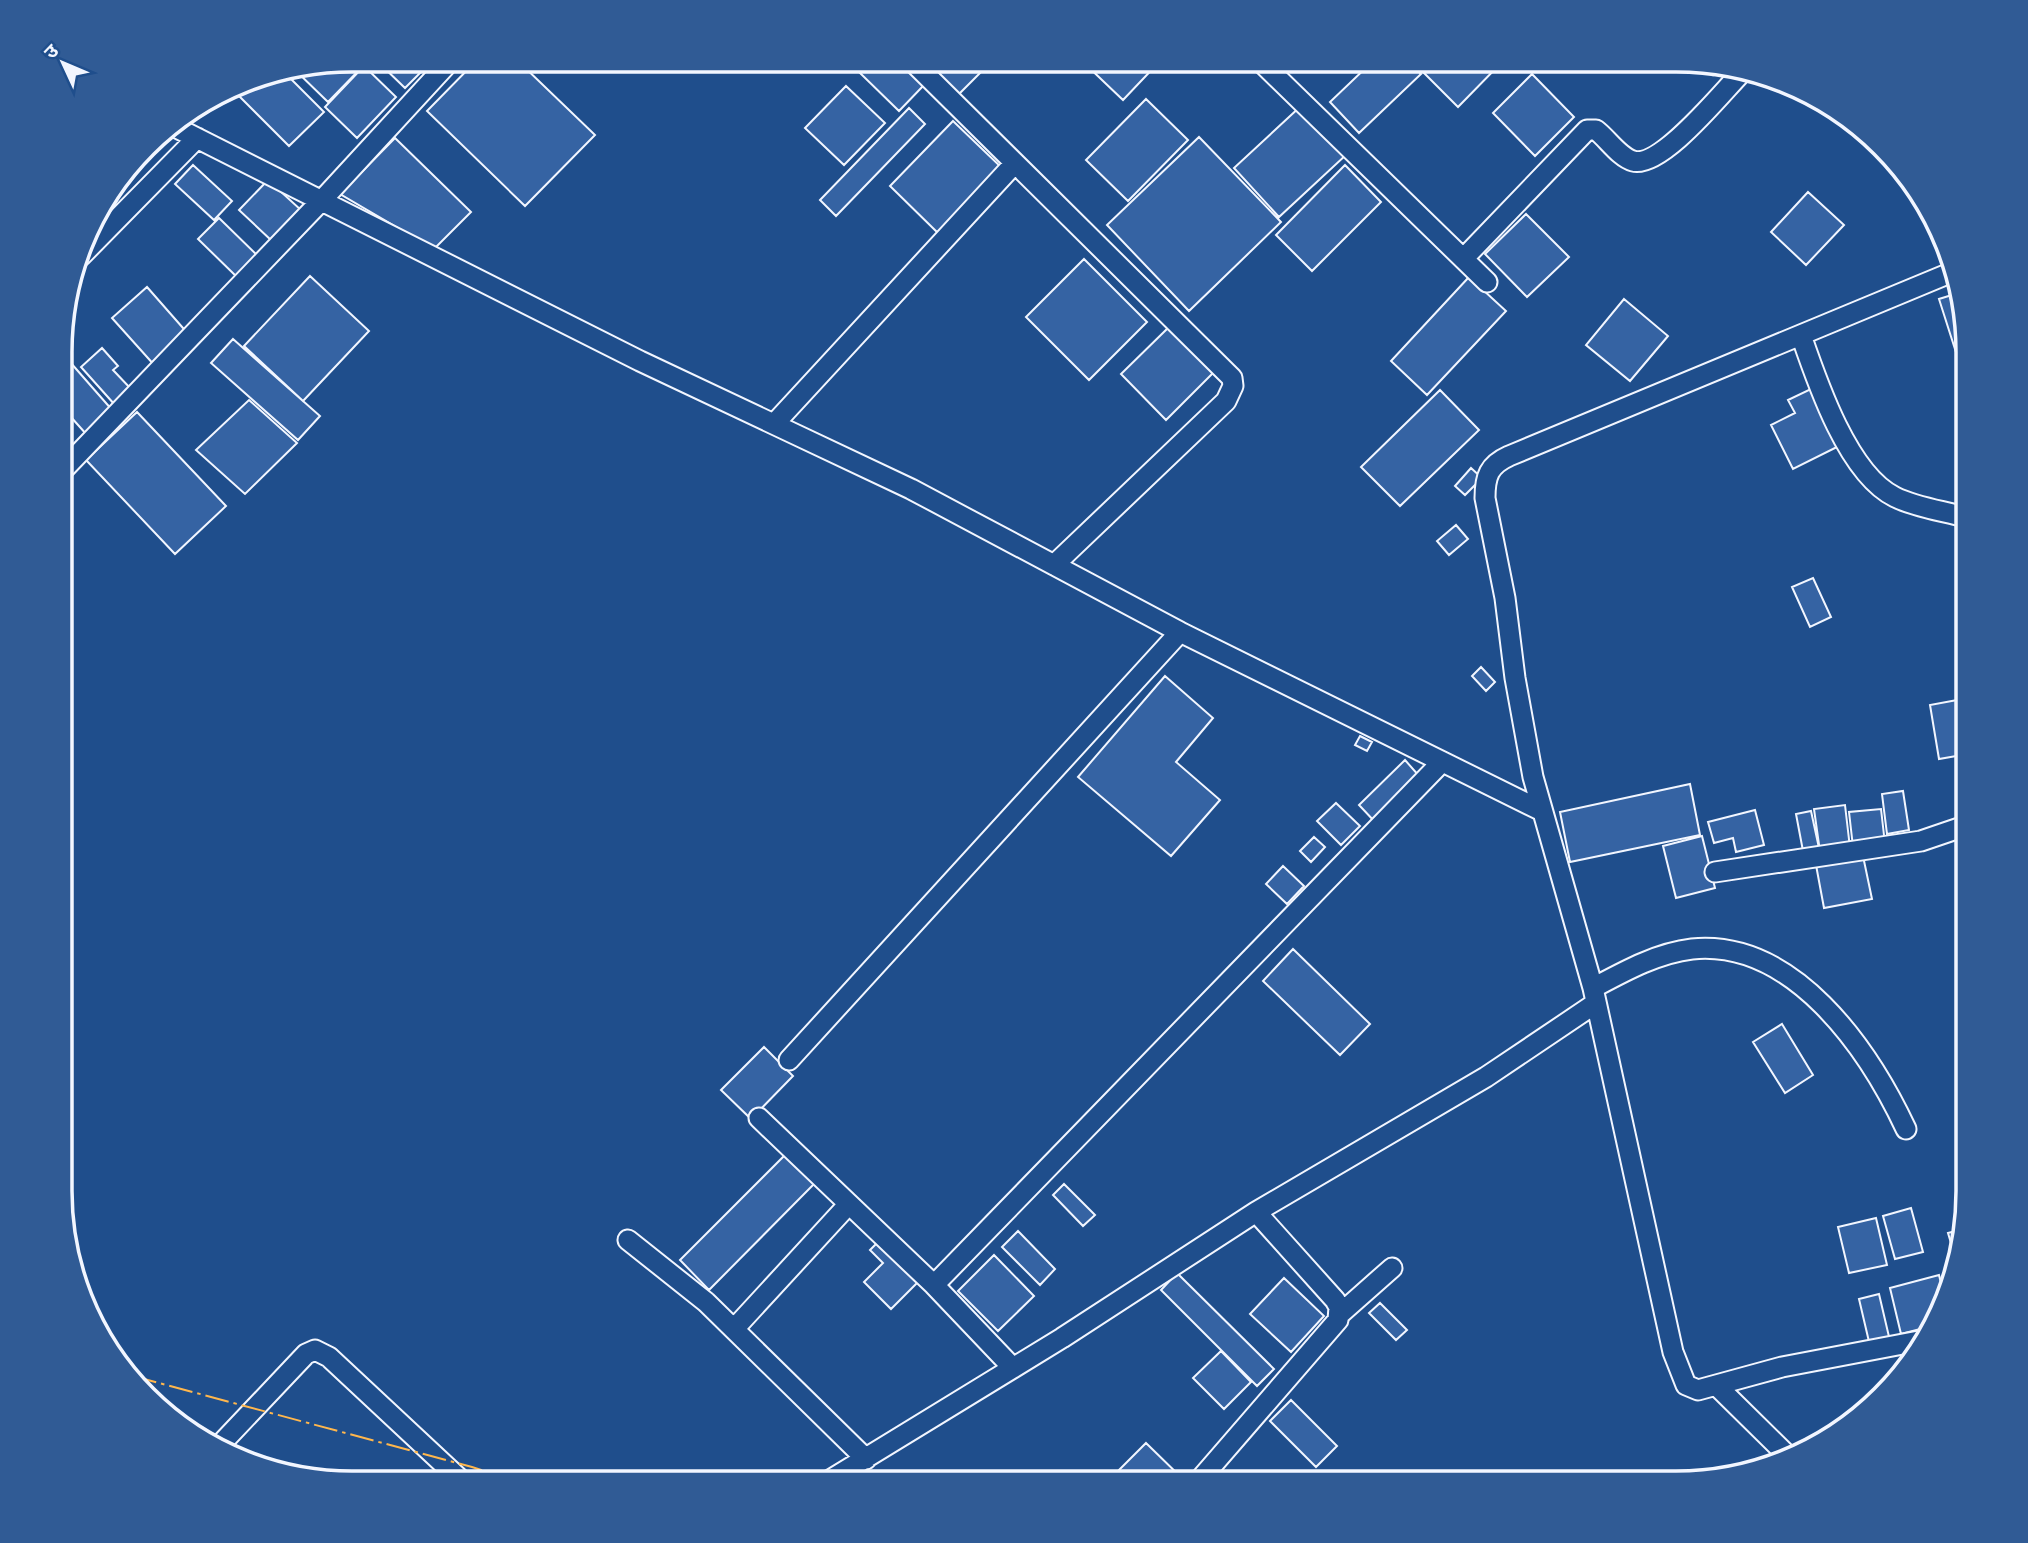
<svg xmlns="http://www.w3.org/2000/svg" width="2028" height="1543" viewBox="0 0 2028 1543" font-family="'IBM Plex Sans','Noto Sans Devanagari',sans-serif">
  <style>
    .building { fill: #3563a3; stroke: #f2f6ff; stroke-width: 2 }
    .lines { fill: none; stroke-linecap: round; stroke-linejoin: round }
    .minor-casing { stroke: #f2f6ff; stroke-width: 23 }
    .minor { stroke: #1f4e8c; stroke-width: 19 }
    .power { stroke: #ffb74d; stroke-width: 2; stroke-dasharray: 24 5 3.5 5; stroke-linecap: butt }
    .rim { fill: none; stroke: #f2f6ff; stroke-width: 3.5 }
  </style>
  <rect width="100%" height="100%" fill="#1f4e8c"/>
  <!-- building -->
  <path class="building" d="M 352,60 L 360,60 L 365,64 L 328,102 L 294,69 Z
    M 376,60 L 433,60 L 405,88 Z
    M 477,60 L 517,60 L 595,135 L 525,206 L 427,111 Z
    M 873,60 L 900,60 L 925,84 L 899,111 L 860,73 Z
    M 924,60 L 993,60 L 959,94 Z
    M 1081,60 L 1161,60 L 1123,100 Z
    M 1374,60 L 1407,60 L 1421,74 L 1359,133 L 1330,102 Z
    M 1411,60 L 1504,60 L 1458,107 Z
    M 1698,61 L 1722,66 L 1713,75 Z
    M 364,66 L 396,97 L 357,138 L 325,107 Z
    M 283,71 L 324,112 L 289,146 L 232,89 L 257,75 Z
    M 1532,74 L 1574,117 L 1535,156 L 1493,113 Z
    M 846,86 L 885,123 L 844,165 L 805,128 Z
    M 1146,99 L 1188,140 L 1128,201 L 1086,160 Z
    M 1302,105 L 1347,154 L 1279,217 L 1234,168 Z
    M 909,108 L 925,124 L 836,216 L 820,200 Z
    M 953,121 L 1003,169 L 940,235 L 890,186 Z
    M 1199,137 L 1281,222 L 1189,311 L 1107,225 Z
    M 395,138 L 471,212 L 434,249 L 340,194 Z
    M 193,165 L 232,201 L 214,220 L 175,184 Z
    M 1345,165 L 1381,202 L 1312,271 L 1276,235 Z
    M 268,180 L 301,210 L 272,241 L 239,210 Z
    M 1808,192 L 1844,225 L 1806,265 L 1771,232 Z
    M 1526,214 L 1569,257 L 1527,297 L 1485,254 Z
    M 219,218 L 260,258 L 239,279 L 198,239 Z
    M 1084,259 L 1147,322 L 1089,380 L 1026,317 Z
    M 310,276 L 369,331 L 303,401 L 244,346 Z
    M 1469,277 L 1506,311 L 1427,395 L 1391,361 Z
    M 147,287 L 190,336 L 156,367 L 112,318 Z
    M 1955,294 L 1968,351 L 1968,365 L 1961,368 L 1939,299 Z
    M 1624,299 L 1668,336 L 1630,381 L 1586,345 Z
    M 1169,327 L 1214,372 L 1166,420 L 1121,374 Z
    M 233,339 L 320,416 L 298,440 L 211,363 Z
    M 102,348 L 118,366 L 113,370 L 132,390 L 115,405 L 81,367 Z
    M 70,362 L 113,411 L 87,435 L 62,407 L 62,370 Z
    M 1815,387 L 1843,444 L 1793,469 L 1771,425 L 1795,413 L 1788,400 Z
    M 1440,390 L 1479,430 L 1400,506 L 1361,467 Z
    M 249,400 L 297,443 L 245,494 L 196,450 Z
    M 137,412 L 226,506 L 175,554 L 86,460 Z
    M 1471,468 L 1482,478 L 1465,495 L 1455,486 Z
    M 1456,525 L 1468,539 L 1449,555 L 1437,541 Z
    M 1813,578 L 1831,617 L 1810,627 L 1792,587 Z
    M 1481,667 L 1495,682 L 1486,691 L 1472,676 Z
    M 1165,676 L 1213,718 L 1176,762 L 1220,800 L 1171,856 L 1078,777 Z
    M 1968,698 L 1968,754 L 1939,759 L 1930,705 Z
    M 1360,736 L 1372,742 L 1367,751 L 1355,745 Z
    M 1405,760 L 1420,777 L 1376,823 L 1359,805 Z
    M 1690,784 L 1700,835 L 1570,862 L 1560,812 Z
    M 1903,791 L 1909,830 L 1887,834 L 1882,794 Z
    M 1336,803 L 1360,826 L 1341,845 L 1317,821 Z
    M 1845,805 L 1850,848 L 1820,852 L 1814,809 Z
    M 1881,809 L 1885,844 L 1853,847 L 1849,812 Z
    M 1755,810 L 1764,845 L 1736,852 L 1733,838 L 1714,843 L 1708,822 Z
    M 1811,811 L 1819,848 L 1803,851 L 1796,814 Z
    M 1702,836 L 1715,888 L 1676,898 L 1663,846 Z
    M 1314,837 L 1325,847 L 1311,862 L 1300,851 Z
    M 1863,856 L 1872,899 L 1824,908 L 1816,865 Z
    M 1283,866 L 1304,886 L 1287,904 L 1266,884 Z
    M 1293,949 L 1370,1024 L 1340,1055 L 1263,981 Z
    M 1782,1024 L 1813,1075 L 1785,1093 L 1753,1042 Z
    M 764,1047 L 793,1076 L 751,1119 L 721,1090 Z
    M 785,1155 L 814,1184 L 709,1290 L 680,1260 Z
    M 1064,1184 L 1095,1215 L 1083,1226 L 1053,1195 Z
    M 1911,1208 L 1923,1252 L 1895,1259 L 1883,1216 Z
    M 1876,1218 L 1887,1265 L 1849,1273 L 1838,1227 Z
    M 1964,1229 L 1956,1260 L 1948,1233 Z
    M 1018,1231 L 1055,1269 L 1040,1285 L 1002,1247 Z
    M 880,1240 L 920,1280 L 891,1309 L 864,1282 L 883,1263 L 870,1250 Z
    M 994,1255 L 1034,1296 L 998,1331 L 958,1291 Z
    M 1177,1273 L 1274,1369 L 1257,1386 L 1161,1290 Z
    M 1939,1275 L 1946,1303 L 1932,1326 L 1901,1334 L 1890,1288 Z
    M 1284,1278 L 1324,1316 L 1291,1352 L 1250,1314 Z
    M 1879,1294 L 1890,1341 L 1870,1346 L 1859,1299 Z
    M 1380,1303 L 1407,1330 L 1396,1340 L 1369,1313 Z
    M 1221,1351 L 1251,1382 L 1224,1409 L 1193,1378 Z
    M 1291,1400 L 1337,1446 L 1316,1467 L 1270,1421 Z
    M 1146,1443 L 1187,1483 L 1106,1483 Z"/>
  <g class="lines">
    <defs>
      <path id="minor" d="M 911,60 L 1232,378 L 1233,386 L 1226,401 L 1054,565
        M 1259,60 L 1487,282
        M 171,125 L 640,361 L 911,489 L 1180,632 L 1540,810
        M 81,256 L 197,138
        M 1464,258 L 1587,130 L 1596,130 C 1607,138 1619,157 1633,161 C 1661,169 1723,91 1743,71
        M 1801,335 C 1817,382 1848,474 1895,497 C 1917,508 1945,511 1968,518
        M 775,423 L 1015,163
        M 62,471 L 323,199 L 451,60
        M 1715,872 L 1921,841 L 1968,825
        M 1593,988 C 1623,972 1657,953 1692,949 C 1793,939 1868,1048 1906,1129
        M 789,1060 L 1180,632
        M 759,1118 L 934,1285 L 1013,1368
        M 628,1240 L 706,1302 L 866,1459
        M 934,1285 L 1442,762
        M 1340,1314 L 1392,1268
        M 734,1329 L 848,1205
        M 1924,1340 L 1782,1367 L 1698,1390 L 1686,1385 L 1673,1352 L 1593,988 L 1533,777 L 1515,678 L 1505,598 L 1485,498 C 1485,476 1489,465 1509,456 L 1950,273
        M 1718,1387 L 1789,1457
        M 218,1447 L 306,1354 L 315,1350 L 329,1357 L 464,1483
        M 825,1483 L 1062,1338 L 1256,1212 L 1486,1077 L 1596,1003
        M 1197,1483 L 1338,1320 L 1339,1307 L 1335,1300 L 1256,1212"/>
    </defs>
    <!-- minor casing -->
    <use href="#minor" class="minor-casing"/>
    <!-- minor -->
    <use href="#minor" class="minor"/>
    <!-- power -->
    <path class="power" d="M 133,1376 L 472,1467 L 520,1483"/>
  </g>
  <!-- crop -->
  <path d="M0 0H2028V1543H0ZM352 72H1676A280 280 0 0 1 1956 352V1191A280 280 0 0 1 1676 1471H352A280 280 0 0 1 72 1191V352A280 280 0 0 1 352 72Z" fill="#305b95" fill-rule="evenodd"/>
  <path class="rim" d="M352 72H1676A280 280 0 0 1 1956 352V1191A280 280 0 0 1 1676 1471H352A280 280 0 0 1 72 1191V352A280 280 0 0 1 352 72Z"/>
  <!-- north arrow -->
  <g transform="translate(63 63) rotate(314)" stroke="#1f4e8c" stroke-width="5" paint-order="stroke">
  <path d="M0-5L12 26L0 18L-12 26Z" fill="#f2f6ff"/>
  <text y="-10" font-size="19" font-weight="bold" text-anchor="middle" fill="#f2f6ff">उ</text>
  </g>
</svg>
